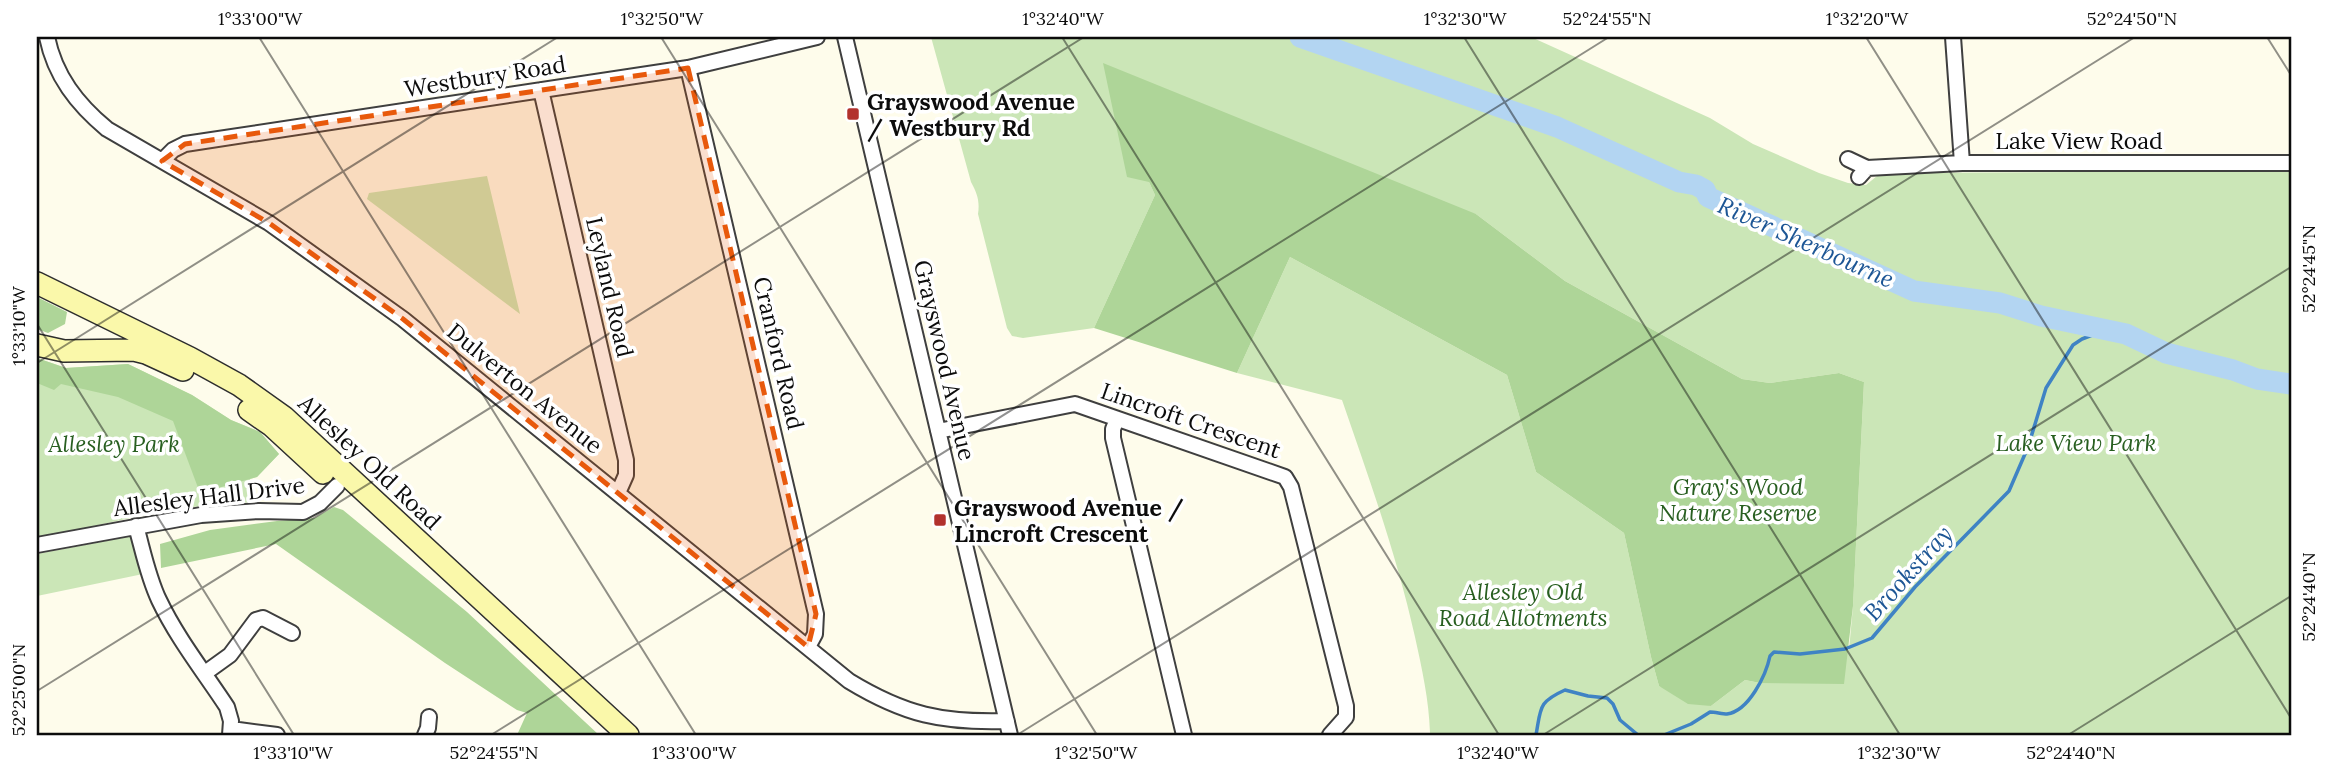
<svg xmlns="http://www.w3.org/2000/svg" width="2328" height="772" viewBox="0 0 2328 772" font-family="Lora,serif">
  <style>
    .green { fill: #cbe6b7 }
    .forest { fill: #aed598 }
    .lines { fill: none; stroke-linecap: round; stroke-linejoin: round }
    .stream { stroke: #3f83c4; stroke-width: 3.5 }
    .river { stroke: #b3d5f2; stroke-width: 21 }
    .street-casing { stroke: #3f3f3f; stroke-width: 18 }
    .secondary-casing { stroke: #2e2e2e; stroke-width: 24 }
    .street { stroke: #fff; stroke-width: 14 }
    .secondary { stroke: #faf8aa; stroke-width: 21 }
    .marked { fill: #e8590c; fill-opacity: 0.2; stroke: #e8590c; stroke-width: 5; stroke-dasharray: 14 9; stroke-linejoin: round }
    .ticks { fill: none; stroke: #0c0c0c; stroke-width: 2; stroke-opacity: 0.45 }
    .poi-dot { fill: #b2322d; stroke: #fff; stroke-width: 2.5 }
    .labels { text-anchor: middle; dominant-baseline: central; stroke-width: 7; stroke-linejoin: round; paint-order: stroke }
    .street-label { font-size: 23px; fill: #0c0c0c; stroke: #fff }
    .poi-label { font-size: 23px; font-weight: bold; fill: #0c0c0c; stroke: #fff; text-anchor: start }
    .park-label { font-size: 23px; font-style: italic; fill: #285f20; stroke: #fff }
    .water-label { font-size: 24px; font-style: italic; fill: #1d5695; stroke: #fff }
    .neatline { fill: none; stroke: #0c0c0c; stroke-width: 2.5 }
    .ticks-label { font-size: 18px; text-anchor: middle; fill: #0c0c0c }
  </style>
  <rect width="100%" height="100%" fill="#fefceb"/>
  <!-- green -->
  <path class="green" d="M 931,37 L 1531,37 L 1710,118 L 1753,144 L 1819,173 L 1848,183 L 1866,185 L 1877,176 L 1893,173 L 2291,171 L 2291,735 L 1428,735 L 1430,733 C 1429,700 1422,669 1415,637 C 1397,556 1369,478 1342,400 L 1237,373 L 1290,257 L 1507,375 L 1536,472 L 1624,533 L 1651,657 L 1659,686 L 1711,706 L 1745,680 L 1760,683 L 1849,650 L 1853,606 L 1864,382 L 1839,373 L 1770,383 L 1742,379 L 1565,281 L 1476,214 L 1149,182 L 1155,195 L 1094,328 L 1023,338 L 1012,336 L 1007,328 L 978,214 C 980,201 977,193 971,182 Z
    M 487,176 L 520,314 L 367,199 L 369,193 Z
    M 37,358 L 66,368 L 128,364 L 192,395 L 231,420 L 260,432 L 279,454 L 257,477 L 250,479 L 256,502 C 181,503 109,523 37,539 Z
    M 133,536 L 143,574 L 37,596 L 37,554 Z"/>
  <!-- forest -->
  <path class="forest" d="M 1103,63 L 1476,214 L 1565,281 L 1742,379 L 1770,383 L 1839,373 L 1864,382 L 1853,606 L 1844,684 L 1760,683 L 1745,680 L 1711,706 L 1688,704 L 1659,686 L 1651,657 L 1624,533 L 1536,472 L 1507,375 L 1290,257 L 1237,373 L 1094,328 L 1155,195 L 1149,182 L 1127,177 Z
    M 37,297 L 67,312 L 65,324 L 48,333 L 37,329 Z
    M 37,358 L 66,368 L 128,364 L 192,395 L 231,420 L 260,432 L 279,454 L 257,477 L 200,493 L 173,421 L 118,397 L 61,384 L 54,390 L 37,383 Z
    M 334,507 L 343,510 L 467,612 L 599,735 L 517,735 L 527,713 L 517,710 L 445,663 L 276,544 L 161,568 L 160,544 L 210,530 L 277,521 L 315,518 Z"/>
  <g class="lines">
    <!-- stream -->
    <path class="stream" d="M 1499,735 L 1500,735
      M 1536,735 C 1541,708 1538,702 1565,690 L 1588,696 L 1607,698 L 1613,704 L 1620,720 L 1638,735
      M 1664,735 L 1691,724 L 1710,712 C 1715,712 1722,714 1727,714 C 1749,711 1766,675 1770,656 L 1774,652 L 1800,654 L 1845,649 L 1872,638 L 1915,587 L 2009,491 L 2028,447 L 2046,388 L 2073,345 L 2082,339 L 2103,331"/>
    <!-- river -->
    <path class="river" d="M 1300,37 L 1557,127 L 1679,182 L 1696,185 L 1705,190 L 1708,197 L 1914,291 L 2000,303 L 2041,316 L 2126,334 L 2166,353 L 2233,370 L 2257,379 L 2291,384"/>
    <defs>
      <path id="street" d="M 47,37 C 55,76 77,104 107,129 L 269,223 L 403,319 L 849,681 C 905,715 942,723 1007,721
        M 845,37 L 1010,735
        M 1953,37 L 1962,163
        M 688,68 L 816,614 L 815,634 L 808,647
        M 541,90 L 626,460 L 626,475 L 618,493
        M 1848,159 L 1867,168 L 1859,177
        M 162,161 L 173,150 L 185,144 L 688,68 L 817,37
        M 1867,168 L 1962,163 L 2291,163
        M 1117,419 L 1113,429 L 1113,438 L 1184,735
        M 938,431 L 1075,404 L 1285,477 L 1291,487 L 1346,706 L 1346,717 L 1330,735
        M 136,526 C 143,551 148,577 159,600 C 177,638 204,672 227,707 L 231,721 L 230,735
        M 37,545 L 201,515 L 259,511 L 303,512 L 320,503 L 337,486
        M 205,673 L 230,655 L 256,620 L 263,618 L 292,633
        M 231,729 L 277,735
        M 425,735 L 428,728 L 429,717"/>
      <path id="secondary" d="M 37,283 L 190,358 L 239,385 L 284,417 L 628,735
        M 37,345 L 64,351 L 134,350 L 146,353 L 183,370
        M 249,410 L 272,426 L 323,473"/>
    </defs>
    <!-- street casing -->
    <use href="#street" class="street-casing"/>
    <!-- secondary casing -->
    <use href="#secondary" class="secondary-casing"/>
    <!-- street -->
    <use href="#street" class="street"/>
    <!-- secondary -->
    <use href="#secondary" class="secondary"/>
  </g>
  <!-- marked area -->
  <path class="marked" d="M 688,68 L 816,614 L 808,647 L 403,319 L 269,223 L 162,161 L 185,144 Z"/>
  <!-- ticks -->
  <path class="ticks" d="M 259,37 L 696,735M 661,37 L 1097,735M 1062,37 L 1499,735M 1464,37 L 1900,735M 1866,37 L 2291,718M 2267,37 L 2291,75M 37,324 L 294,735M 37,363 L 558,37M 37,691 L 1084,37M 491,735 L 1609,37M 1017,735 L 2135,37M 1543,735 L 2291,267M 2068,735 L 2291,596"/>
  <!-- markers -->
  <g class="poi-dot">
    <rect x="846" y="107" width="14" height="14" rx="3.5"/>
    <rect x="933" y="513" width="14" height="14" rx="3.5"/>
  </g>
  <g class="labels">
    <!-- street labels -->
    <g class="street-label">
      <text transform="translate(485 76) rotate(-9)">Westbury Road</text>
      <text x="2079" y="140">Lake View Road</text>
      <text transform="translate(610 287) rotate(77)">Leyland Road</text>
      <text transform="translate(779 353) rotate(77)">Cranford Road</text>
      <text transform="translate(945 360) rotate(77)">Grayswood Avenue</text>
      <text transform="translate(525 388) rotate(39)">Dulverton Avenue</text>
      <text transform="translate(1191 420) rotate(19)">Lincroft Crescent</text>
      <text transform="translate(370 462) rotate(43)">Allesley Old Road</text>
      <text transform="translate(209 496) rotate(-7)">Allesley Hall Drive</text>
    </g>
    <!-- poi labels -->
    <g class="poi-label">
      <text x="867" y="101">Grayswood Avenue<tspan x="867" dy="26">/ Westbury Rd</tspan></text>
      <text x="954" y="507">Grayswood Avenue /<tspan x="954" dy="26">Lincroft Crescent</tspan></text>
    </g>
    <!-- park labels -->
    <g class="park-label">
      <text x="2076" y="442">Lake View Park</text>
      <text x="114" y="443">Allesley Park</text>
      <text x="1738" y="486">Gray's Wood<tspan x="1738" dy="26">Nature Reserve</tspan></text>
      <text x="1523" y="591">Allesley Old<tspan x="1523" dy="26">Road Allotments</tspan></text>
    </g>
    <!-- water labels -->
    <g class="water-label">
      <text transform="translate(1806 242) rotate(24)">River Sherbourne</text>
      <text transform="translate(1908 573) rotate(-48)">Brookstray</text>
    </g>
  </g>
  <!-- border -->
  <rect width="2328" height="772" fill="none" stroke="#ffffff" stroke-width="77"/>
  <rect x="38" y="38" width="2252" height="696" class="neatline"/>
  <g class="ticks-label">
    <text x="260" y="25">1°33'00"W</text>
    <text x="662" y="25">1°32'50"W</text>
    <text x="1063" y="25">1°32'40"W</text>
    <text x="1465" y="25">1°32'30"W</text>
    <text x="1607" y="25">52°24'55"N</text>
    <text x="1867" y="25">1°32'20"W</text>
    <text x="2132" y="25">52°24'50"N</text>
    <text transform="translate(2309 269) rotate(-90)" y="6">52°24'45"N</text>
    <text transform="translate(19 326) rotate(-90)" y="6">1°33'10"W</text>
    <text transform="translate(2309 597) rotate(-90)" y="6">52°24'40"N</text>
    <text transform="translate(19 690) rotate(-90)" y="6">52°25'00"N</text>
    <text x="293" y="759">1°33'10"W</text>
    <text x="494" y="759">52°24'55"N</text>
    <text x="694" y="759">1°33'00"W</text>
    <text x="1096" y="759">1°32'50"W</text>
    <text x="1498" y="759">1°32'40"W</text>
    <text x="1899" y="759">1°32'30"W</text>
    <text x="2071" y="759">52°24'40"N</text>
  </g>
</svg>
